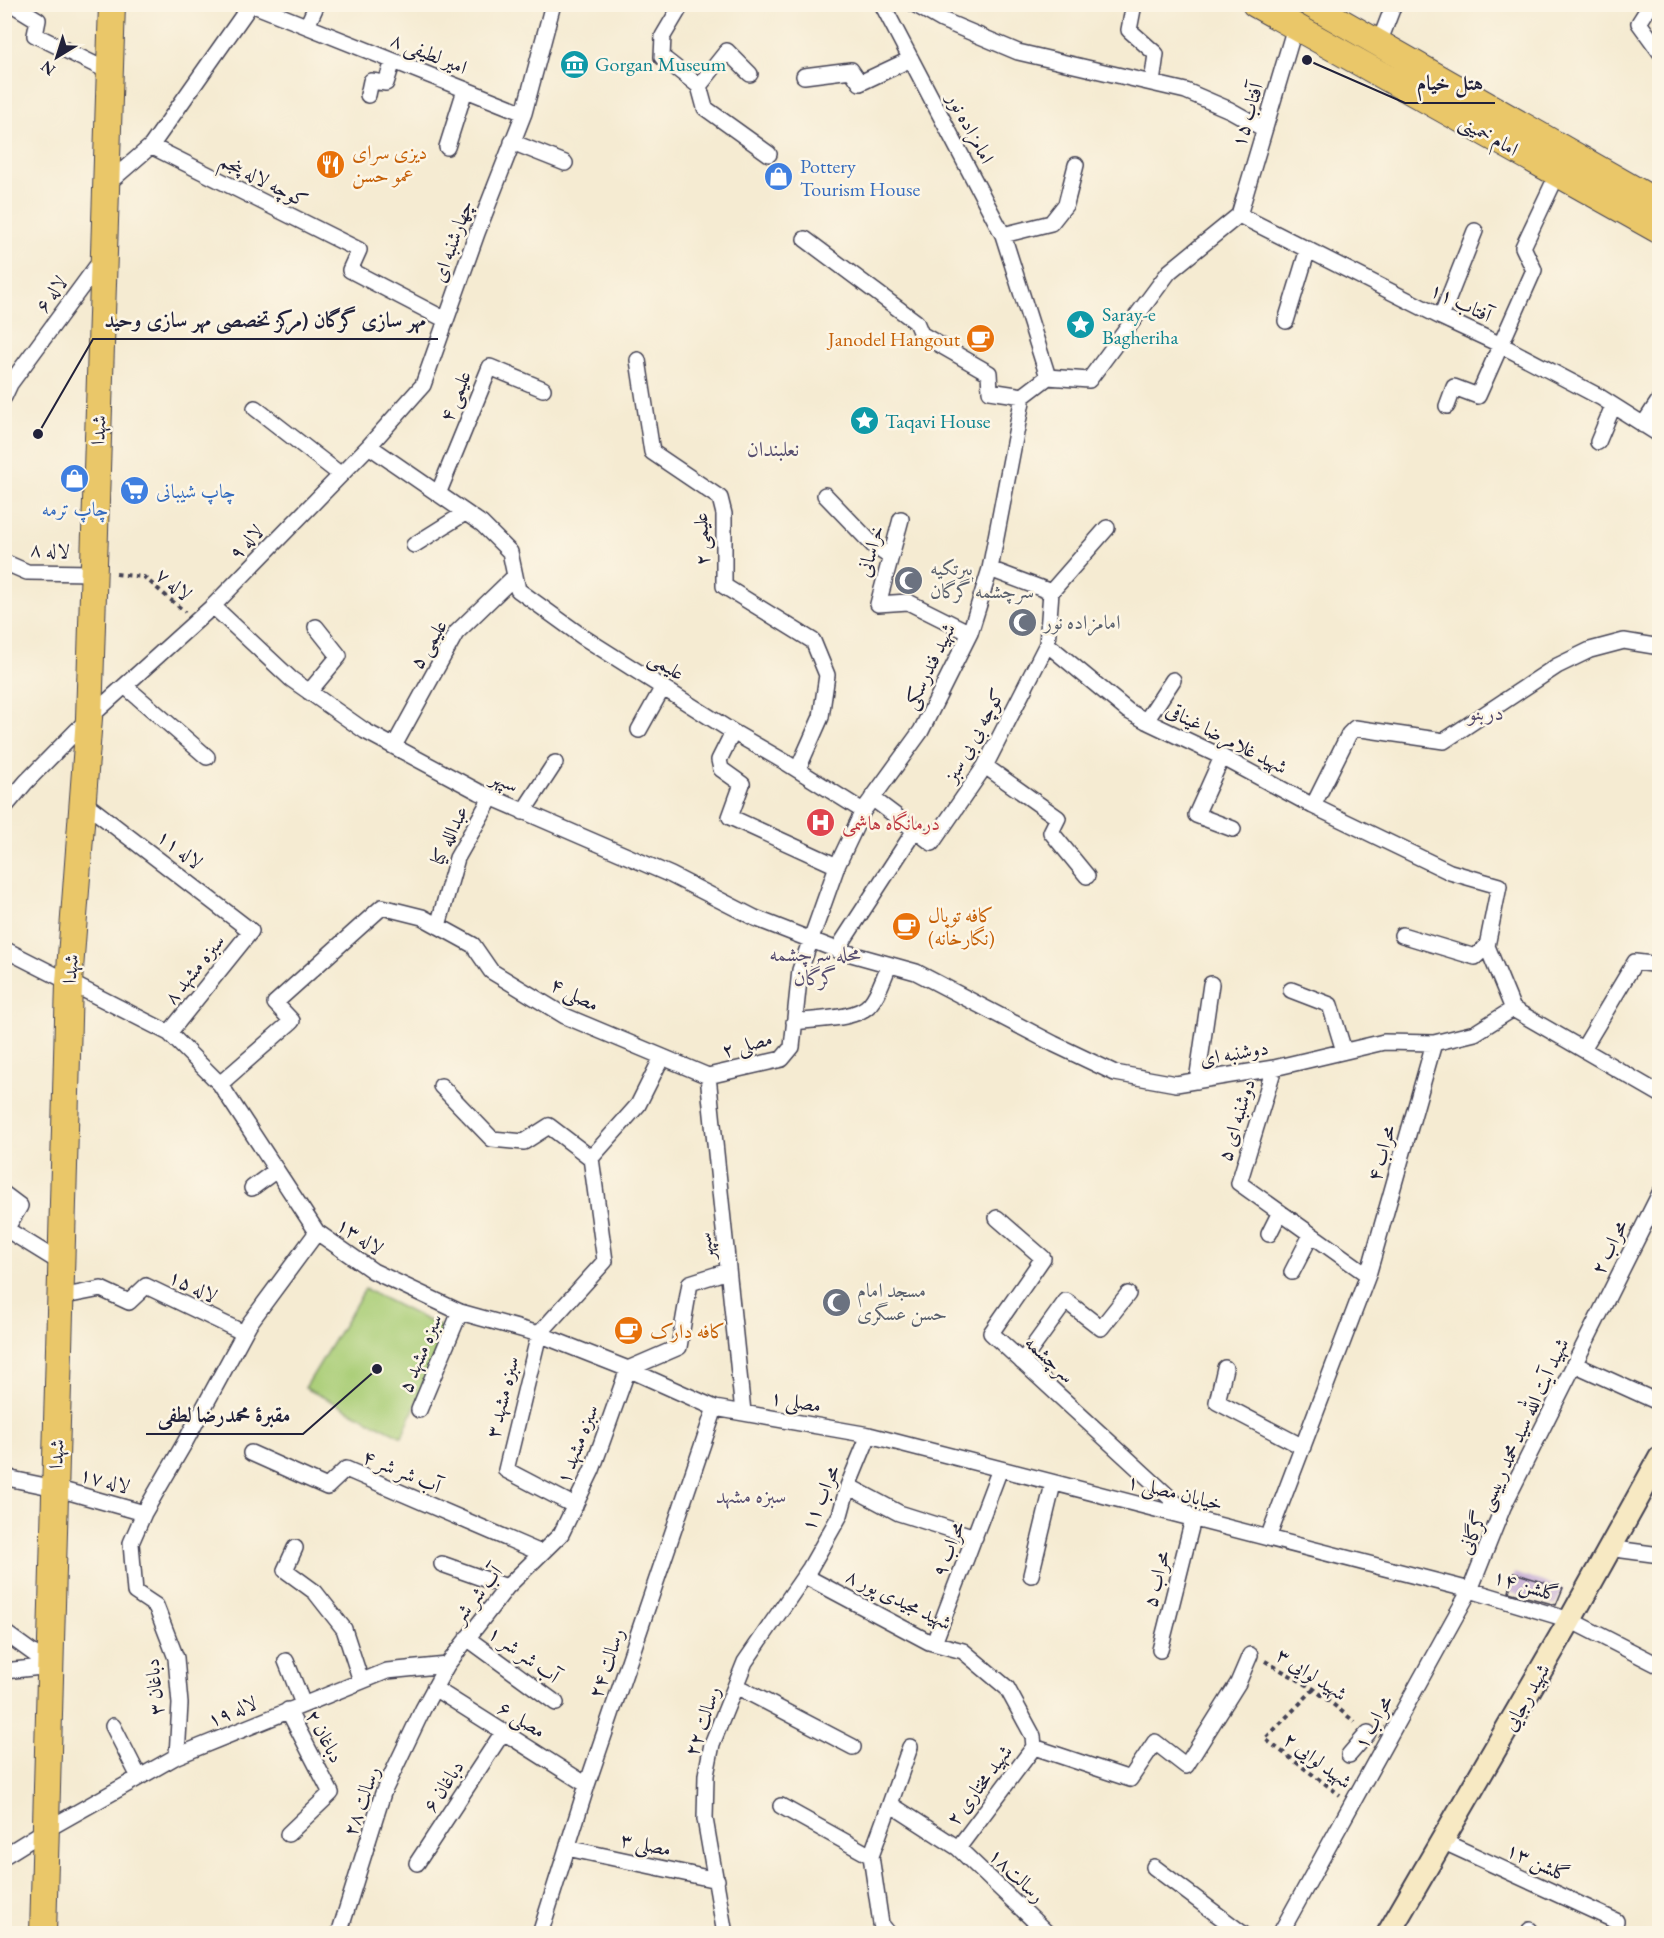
<svg xmlns="http://www.w3.org/2000/svg" width="1664" height="1938" viewBox="0 0 1664 1938" font-family="'EB Garamond',Amiri,serif">
  <style>
    .green { fill: #a9cd76; stroke: #667858; stroke-width: 1.5 }
    .building { fill: #bda3d3 }
    .lines { fill: none; stroke-linecap: round; stroke-linejoin: round }
    .street-casing { stroke: #424052; stroke-width: 18 }
    .secondary-casing { stroke: #424052; stroke-width: 26 }
    .primary-casing { stroke: #424052; stroke-width: 28 }
    .path { stroke: #424052; stroke-width: 4; stroke-dasharray: 4.5 4.5; stroke-linecap: butt }
    .street { stroke: #fff; stroke-width: 15 }
    .secondary { stroke: #f7e9c3; stroke-width: 22 }
    .primary { stroke: #eac769; stroke-width: 26 }
    .labels { text-anchor: middle; dominant-baseline: central; stroke-width: 5; stroke-linejoin: round; paint-order: stroke }
    .street-label { font-size: 20px; fill: #22223b; stroke: #fcf5e5 }
    .culture-label { font-size: 20px; fill: #0d838f; stroke: #fcf5e5; text-anchor: start }
    .food-label { font-size: 20px; fill: #c56008; stroke: #fcf5e5; text-anchor: start }
    .shop-label { font-size: 20px; fill: #366cbe; stroke: #fcf5e5; text-anchor: start }
    .worship-label { font-size: 20px; fill: #5b616d; stroke: #fcf5e5; text-anchor: start }
    .health-label { font-size: 20px; fill: #be3a42; stroke: #fcf5e5; text-anchor: start }
    .neighbourhood-label { font-size: 21px; fill: #584f70; stroke: #fcf5e5 }
    .leader { fill: none; stroke: #22223b; stroke-width: 2 }
    .callout-dot { fill: #22223b; stroke: #fcf5e5; stroke-width: 2 }
    .callout-label { font-size: 21px; text-anchor: middle; font-weight: bold; fill: #22223b; stroke: #fcf5e5; stroke-width: 5; stroke-linejoin: round; paint-order: stroke }
  </style>
  <rect width="100%" height="100%" fill="#fcf5e5"/>
  <filter id="ink" filterUnits="userSpaceOnUse"><feTurbulence type="fractalNoise" baseFrequency=".0167" numOctaves="2"/><feDisplacementMap in="SourceGraphic" scale="12" xChannelSelector="R" yChannelSelector="G"/><feConvolveMatrix kernelMatrix="1 2 1 2 8 2 1 2 1" color-interpolation-filters="sRGB"/></filter>
  <filter id="wash" filterUnits="userSpaceOnUse"><feTurbulence type="fractalNoise" baseFrequency=".008" numOctaves="4" result="noise"/><feDisplacementMap in="SourceGraphic" scale="24" xChannelSelector="R" yChannelSelector="G"/><feGaussianBlur stdDeviation="1.35" result="paint"/><feColorMatrix in="noise" values="0 0 0 0 0 0 0 0 0 0 0 0 0 0 0 0 0 1.4 0 .05"/><feComposite in="paint" operator="in"/></filter>
  <g filter="url(#wash)">
    <rect width="100%" height="100%" fill="#f5ebd2"/>
    <!-- green -->
    <path class="green" d="M 365,1289 L 447,1330 L 402,1437 L 305,1388 Z"/>
    <g id="blocks">
      <!-- building -->
      <path class="building" d="M 1514,1573 L 1563,1588 L 1556,1605 L 1509,1592 Z"/>
    </g>
  </g>
  <g filter="url(#ink)">
    <use href="#blocks" fill-opacity="0" stroke="#424052" stroke-width="1.5"/>
    <g class="lines">
      <defs>
        <path id="street" d="M 12,4 L 38,20 L 35,35 L 110,72
          M 251,4 L 524,113
          M 682,4 L 663,36 L 662,57 L 699,86 L 705,108 L 769,154
          M 882,4 L 1003,235 L 1048,377
          M 914,4 L 942,20 L 1018,52 L 1186,91 L 1230,110 L 1264,129
          M 1134,4 L 1129,30 L 1156,54 L 1152,83
          M 1651,4 L 1639,23 L 1660,52
          M 307,26 L 317,4
          M 1379,43 L 1394,4
          M 804,76 L 851,70 L 860,83 L 911,59
          M 699,86 L 727,51 L 750,74
          M 368,95 L 371,81 L 386,83 L 393,61
          M 512,142 L 565,163
          M 151,146 L 359,250 L 350,270 L 446,320
          M 447,147 L 465,90
          M 106,185 L 151,146 L 251,4
          M 1239,215 L 1441,317 L 1501,345 L 1600,397 L 1660,435
          M 1239,215 L 1295,27
          M 1003,235 L 1051,223 L 1066,204 L 1076,165
          M 805,239 L 916,322 L 921,334 L 989,373 L 990,391 L 1023,396
          M 1441,317 L 1475,231
          M 1286,321 L 1308,249
          M 638,360 L 652,452 L 720,498 L 724,514 L 724,586 L 813,641 L 827,675 L 821,717 L 798,769
          M 4,397 L 10,384 L 102,259
          M 1447,406 L 1454,387 L 1478,396 L 1534,270 L 1523,247 L 1558,173
          M 255,408 L 341,475
          M 1643,425 L 1660,399
          M 1598,442 L 1613,406
          M 369,446 L 482,524 L 510,552 L 518,590 L 583,637 L 733,732 L 785,762 L 863,811
          M 438,494 L 490,367 L 543,389
          M 825,495 L 874,546 L 889,556
          M 901,519 L 878,604 L 908,602 L 970,633
          M 414,545 L 465,513
          M 4,562 L 27,572 L 93,573
          M 990,569 L 1051,592
          M 1051,592 L 1047,644 L 1128,711 L 1146,721 L 1222,757 L 1313,806 L 1450,872 L 1499,886 L 1487,946 L 1513,1009
          M 1051,592 L 1107,528
          M 213,606 L 291,679 L 365,731 L 479,792 L 671,875 L 755,918 L 837,950 L 916,972 L 1054,1044 L 1115,1073 L 1176,1084 L 1274,1068 L 1384,1042 L 1434,1043 L 1475,1033 L 1513,1009 L 1660,1094
          M 125,686 L 207,757
          M 309,692 L 339,656 L 316,627
          M 1146,721 L 1173,680
          M 639,730 L 663,687
          M 733,732 L 719,760 L 721,769 L 742,784 L 730,817 L 837,866
          M 394,746 L 456,633 L 515,576
          M 1222,757 L 1196,815 L 1233,829
          M 985,766 L 1058,818 L 1051,832 L 1087,876
          M 872,798 L 932,843 L 985,766 L 1047,644
          M 82,801 L 251,931 L 169,1033
          M 1313,806 L 1349,734 L 1355,728 L 1444,741 L 1557,666 L 1590,650 L 1624,641 L 1660,647
          M 4,808 L 26,782 L 89,718 L 213,606 L 369,446 L 423,385 L 477,233 L 524,113 L 553,4
          M 523,812 L 555,763
          M 438,926 L 457,858 L 491,798
          M 1402,935 L 1475,957 L 1487,946
          M 4,949 L 169,1033 L 220,1084 L 317,1232 L 373,1271 L 460,1312 L 539,1334 L 628,1369 L 715,1408 L 869,1435 L 1470,1590 L 1570,1620 L 1660,1666
          M 837,950 L 915,830
          M 1291,990 L 1330,1005 L 1344,1051
          M 794,1022 C 814,1019 857,1020 870,1004 C 879,994 883,978 889,966
          M 1583,1049 L 1635,962 L 1660,965
          M 1274,1068 L 1239,1183 L 1368,1275
          M 708,1076 L 782,1059 L 792,1047 L 800,970 L 837,866 L 863,811 L 921,731 L 970,633 L 990,569 L 1023,396 L 1048,377 L 1089,380 L 1169,272 L 1239,215
          M 708,1076 L 743,1412
          M 1197,1081 L 1211,984
          M 220,1084 L 292,1021 L 275,1003 L 382,907 L 422,917 L 473,945 L 491,971 L 565,1016 L 708,1076
          M 441,1086 L 492,1139 L 524,1142 L 549,1126 L 591,1158
          M 591,1158 L 638,1105 L 662,1057
          M 252,1188 L 275,1171
          M 4,1194 L 20,1206 L 6,1229 L 61,1263
          M 997,1218 L 1043,1258 L 991,1333 L 1193,1519 L 1160,1650
          M 1269,1234 L 1280,1212
          M 1292,1272 L 1311,1235
          M 60,1297 L 101,1289 L 129,1302 L 146,1286 L 244,1333
          M 1022,1362 L 1066,1301 L 1101,1328 L 1128,1294
          M 1574,1364 L 1660,1403
          M 1225,1368 L 1217,1402 L 1303,1447
          M 419,1410 L 460,1312
          M 251,1453 L 327,1487 L 346,1469 L 541,1553
          M 4,1474 L 12,1479 L 55,1488 L 144,1513
          M 848,1486 L 899,1513 L 975,1537
          M 575,1506 L 506,1470 L 539,1334 L 605,1261 L 591,1158
          M 1268,1538 L 1368,1275 L 1434,1043
          M 295,1548 L 285,1570 L 315,1592 L 344,1629 L 361,1681
          M 1608,1548 L 1660,1555
          M 442,1564 L 507,1587
          M 1031,1575 L 1053,1484
          M 805,1576 L 929,1642 L 963,1651 L 1007,1688 L 1033,1736 L 1034,1747
          M 4,1632 L 51,1666
          M 467,1638 L 556,1703
          M 934,1643 L 1000,1469
          M 286,1661 L 303,1704
          M 4,1671 L 51,1666
          M 736,1686 L 853,1747
          M 434,1688 L 587,1785
          M 288,1710 L 331,1793 L 288,1834
          M 113,1726 L 139,1777
          M 910,1747 L 890,1804 L 958,1848 L 1048,1934
          M 1034,1747 L 1130,1779 L 1155,1742 L 1186,1766 L 1238,1683 L 1250,1655
          M 1349,1755 L 1368,1733
          M 177,1756 L 180,1704 L 176,1658 L 156,1606 L 135,1592 L 131,1543 L 144,1513 L 184,1444 L 249,1324 L 317,1232
          M 781,1806 L 871,1856
          M 1442,1841 L 1616,1921
          M 567,1848 L 717,1880
          M 958,1848 L 1034,1747
          M 4,1856 L 46,1830 L 177,1756 L 387,1671 L 447,1665
          M 417,1863 L 503,1732
          M 1154,1867 L 1243,1934
          M 339,1934 L 383,1793 L 423,1709 L 447,1665 L 507,1587 L 561,1534 L 592,1470 L 628,1369 L 679,1347 L 690,1283 L 728,1271
          M 540,1934 L 587,1785 L 715,1408
          M 725,1934 L 705,1819 L 706,1775 L 712,1744 L 745,1662 L 810,1568 L 840,1515 L 848,1486 L 869,1435
          M 889,1934 L 881,1924 L 871,1856 L 890,1804
          M 1280,1934 L 1470,1590 L 1503,1507 L 1660,1193
          M 1529,1934 L 1530,1930"/>
        <path id="secondary" d="M 1388,1934 L 1570,1620 L 1660,1458"/>
        <path id="primary" d="M 1255,4 L 1660,231
          M 1310,4 L 1660,204
          M 43,1934 L 69,983 L 89,718 L 112,4"/>
      </defs>
      <!-- street casing -->
      <use href="#street" class="street-casing"/>
      <!-- secondary casing -->
      <use href="#secondary" class="secondary-casing"/>
      <!-- primary casing -->
      <use href="#primary" class="primary-casing"/>
      <!-- path -->
      <path class="path" d="M 116,574 L 144,577 L 185,612
        M 1265,1661 L 1314,1689 L 1355,1722
        M 1314,1689 L 1265,1739 L 1340,1795"/>
      <!-- street -->
      <use href="#street" class="street"/>
      <!-- secondary -->
      <use href="#secondary" class="secondary"/>
      <!-- primary -->
      <use href="#primary" class="primary"/>
    </g>
  </g>
  <!-- icons -->
  <defs>
    <symbol id="museum-disc" viewBox="-11 -11 22 22"><circle r="9.5" fill="#0f9aa8" stroke="#fcf5e5"/><path d="M0-6L6-3V-2H-6V-3ZM-5-1h2V3h-2ZM-1-1h2V3h-2ZM3-1h2V3H3ZM-6 4H6V6H-6Z" fill="#fff"/></symbol>
    <symbol id="restaurant-disc" viewBox="-11 -11 22 22"><circle r="9.5" fill="#e8710a" stroke="#fcf5e5"/><path d="M-5-6h1v4h1v-4h1v4h1v-4h1v5L-1.5 .5V6h-2V.5L-5-1ZM5-6V6H3V1.5H1.5Q1.5-4 5-6Z" fill="#fff"/></symbol>
    <symbol id="shop-disc" viewBox="-11 -11 22 22"><circle r="9.5" fill="#3f7fe0" stroke="#fcf5e5"/><path d="M-5-2.5h2.3a2.7 3.5 0 0 1 5.4 0H5L5.5 6h-11ZM-1.5-2.5h3a1.5 2.3 0 0 0-3 0Z" fill="#fff"/></symbol>
    <symbol id="sight-disc" viewBox="-11 -11 22 22"><circle r="9.5" fill="#0f9aa8" stroke="#fcf5e5"/><path d="M0-6L1.8-2.2L6-1.7L2.9 1.2L3.7 5.4L0 3.3L-3.7 5.4L-2.9 1.2L-6-1.7L-1.8-2.2Z" fill="#fff"/></symbol>
    <symbol id="cafe-disc" viewBox="-11 -11 22 22"><circle r="9.5" fill="#e8710a" stroke="#fcf5e5"/><path d="M-5.5-4.5H6V0H3Q3 3.5 0 3.5H-2.5Q-5.5 3.5-5.5 0ZM3-3.2v2h1.7v-2ZM-6 4.5H4V6H-6Z" fill="#fff"/></symbol>
    <symbol id="supermarket-disc" viewBox="-11 -11 22 22"><circle r="9.5" fill="#3f7fe0" stroke="#fcf5e5"/><path d="M-6-5.5h2.5l.6 2H6L4.5 2H-2.5L-4.4-4H-6ZM-1.5 3.2a1.3 1.3 0 1 0 .1 0ZM3 3.2a1.3 1.3 0 1 0 .1 0Z" fill="#fff"/></symbol>
    <symbol id="mosque-disc" viewBox="-11 -11 22 22"><circle r="9.5" fill="#6b7280" stroke="#fcf5e5"/><path d="M3.5-4.9A6 6 0 1 0 3.5 4.9A5 5 0 1 1 3.5-4.9Z" fill="#fff"/></symbol>
    <symbol id="hospital-disc" viewBox="-11 -11 22 22"><circle r="9.5" fill="#e0444e" stroke="#fcf5e5"/><path d="M-5-5h3v3.5h4V-5h3V5h-3V1.5h-4V5h-3Z" fill="#fff"/></symbol>
  </defs>
  <g fill-rule="evenodd">
    <use href="#museum-disc" x="558" y="48" width="33" height="33"/>
    <use href="#restaurant-disc" x="314" y="148" width="33" height="33"/>
    <use href="#shop-disc" x="762" y="160" width="33" height="33"/>
    <use href="#sight-disc" x="1064" y="308" width="33" height="33"/>
    <use href="#cafe-disc" x="964" y="322" width="33" height="33"/>
    <use href="#sight-disc" x="848" y="404" width="33" height="33"/>
    <use href="#shop-disc" x="58" y="462" width="33" height="33"/>
    <use href="#supermarket-disc" x="118" y="474" width="33" height="33"/>
    <use href="#mosque-disc" x="892" y="564" width="33" height="33"/>
    <use href="#mosque-disc" x="1006" y="606" width="33" height="33"/>
    <use href="#hospital-disc" x="804" y="806" width="33" height="33"/>
    <use href="#cafe-disc" x="890" y="910" width="33" height="33"/>
    <use href="#mosque-disc" x="820" y="1286" width="33" height="33"/>
    <use href="#cafe-disc" x="612" y="1314" width="33" height="33"/>
  </g>
  <g class="labels">
    <!-- street labels -->
    <g class="street-label">
      <text transform="translate(429 53) rotate(22)">۸ امیر لطیفی</text>
      <text transform="translate(1247 115) rotate(-73)">آفتاب ۱۵</text>
      <text transform="translate(971 128) rotate(62)">امامزاده نور</text>
      <text transform="translate(1489 135) rotate(29)">امام خمینی</text>
      <text transform="translate(264 180) rotate(27)">کوچه لاله پنجم</text>
      <text transform="translate(452 241) rotate(-70)">چهارشنبه ای</text>
      <text transform="translate(51 294) rotate(-54)">۶ لاله</text>
      <text transform="translate(1461 302) rotate(26)">آفتاب ۱۱</text>
      <text transform="translate(455 396) rotate(-68)">۴ علیمی</text>
      <text transform="translate(98 430) rotate(-88)">شهدا</text>
      <text transform="translate(701 539) rotate(-92)">۲ علیمی</text>
      <text transform="translate(246 542) rotate(-46)">۹ لاله</text>
      <text transform="translate(50 550) rotate(4)">۸ لاله</text>
      <text transform="translate(870 551) rotate(-74)">خراسانی</text>
      <text transform="translate(174 584) rotate(40)">۷ لاله</text>
      <text transform="translate(428 644) rotate(-59)">۵ علیمی</text>
      <text transform="translate(667 665) rotate(32)">علیمی</text>
      <text transform="translate(929 666) rotate(-64)">شهید فندرسکی</text>
      <text transform="translate(974 735) rotate(-61)">کوچه بی بی سبز</text>
      <text transform="translate(1227 738) rotate(27)">شهید غلامرضا غیناقی</text>
      <text transform="translate(505 781) rotate(25)">سپهر</text>
      <text transform="translate(449 835) rotate(-65)">عبدالله کیا</text>
      <text transform="translate(180 849) rotate(38)">۱۱ لاله</text>
      <text transform="translate(70 969) rotate(-86)">شهدا</text>
      <text transform="translate(194 969) rotate(-51)">۸ سبزه مشهد</text>
      <text transform="translate(575 994) rotate(27)">۴ مصلی</text>
      <text transform="translate(747 1044) rotate(-15)">۲ مصلی</text>
      <text transform="translate(1234 1053) rotate(-10)">دوشنبه ای</text>
      <text transform="translate(1236 1120) rotate(-73)">۵ دوشنبه ای</text>
      <text transform="translate(1381 1153) rotate(-74)">۴ محراب</text>
      <text transform="translate(360 1236) rotate(34)">لاله ۱۳</text>
      <text transform="translate(705 1246) rotate(-96)">سپهر</text>
      <text transform="translate(1609 1247) rotate(-64)">۲ محراب</text>
      <text transform="translate(193 1286) rotate(26)">۱۵ لاله</text>
      <text transform="translate(420 1353) rotate(-67)">۵ سبزه مشهد</text>
      <text transform="translate(1050 1359) rotate(43)">سرچشمه</text>
      <text transform="translate(502 1397) rotate(-76)">۳ سبزه مشهد</text>
      <text transform="translate(796 1401) rotate(10)">۱ مصلی</text>
      <text transform="translate(577 1444) rotate(-69)">۱ سبزه مشهد</text>
      <text transform="translate(1513 1446) rotate(-65)">شهید آیت الله سید محمد رییسی گرگانی</text>
      <text transform="translate(56 1454) rotate(-88)">شهدا</text>
      <text transform="translate(402 1471) rotate(23)">۴ آب شر شر</text>
      <text transform="translate(105 1480) rotate(16)">۱۷ لاله</text>
      <text transform="translate(1175 1492) rotate(14)">خیابان مصلی ۱</text>
      <text transform="translate(820 1498) rotate(-67)">۱۱ محراب</text>
      <text transform="translate(948 1549) rotate(-69)">۹ محراب</text>
      <text transform="translate(1156 1579) rotate(-76)">۵ محراب</text>
      <text transform="translate(1526 1585) rotate(17)">گلشن ۱۴</text>
      <text transform="translate(477 1594) rotate(-51)">آب شر شر</text>
      <text transform="translate(899 1599) rotate(26)">۸ شهید مجیدی پور</text>
      <text transform="translate(524 1654) rotate(36)">۱ آب شر شر</text>
      <text transform="translate(606 1663) rotate(-71)">۲۴ رسالت</text>
      <text transform="translate(1312 1674) rotate(33)">۳ شهید لوایی</text>
      <text transform="translate(154 1687) rotate(-95)">۳ دباغان</text>
      <text transform="translate(1526 1697) rotate(-60)">شهید رجایی</text>
      <text transform="translate(232 1711) rotate(-22)">۱۹ لاله</text>
      <text transform="translate(522 1719) rotate(32)">۶ مصلی</text>
      <text transform="translate(702 1721) rotate(-71)">۲۲ رسالت</text>
      <text transform="translate(1373 1722) rotate(-61)">۱ محراب</text>
      <text transform="translate(325 1736) rotate(62)">۲ دباغان</text>
      <text transform="translate(1318 1760) rotate(37)">۲ شهید لوایی</text>
      <text transform="translate(979 1785) rotate(-53)">۲ شهید مختاری</text>
      <text transform="translate(443 1786) rotate(-57)">۶ دباغان</text>
      <text transform="translate(361 1801) rotate(-70)">۲۸ رسالت</text>
      <text transform="translate(646 1844) rotate(12)">۳ مصلی</text>
      <text transform="translate(1538 1862) rotate(25)">۱۳ گلشن</text>
      <text transform="translate(1017 1875) rotate(44)">رسالت۱۸</text>
    </g>
    <!-- culture labels -->
    <g class="culture-label">
      <text x="595" y="64">Gorgan Museum</text>
      <text x="1102" y="314">Saray-e<tspan x="1102" dy="23">Bagheriha</tspan></text>
      <text x="885" y="421">Taqavi House</text>
    </g>
    <!-- food labels -->
    <g class="food-label">
      <text x="352" y="152">دیزی سرای<tspan x="352" dy="23">عمو حسن</tspan></text>
      <text x="960" y="339" text-anchor="end">Janodel Hangout</text>
      <text x="928" y="915">کافه توپال<tspan x="928" dy="23">(نگارخانه)</tspan></text>
      <text x="650" y="1331">کافه دارک</text>
    </g>
    <!-- shop labels -->
    <g class="shop-label">
      <text x="800" y="166">Pottery<tspan x="800" dy="23">Tourism House</tspan></text>
      <text x="156" y="491">چاپ شیبانی</text>
      <text x="75" y="509" text-anchor="middle">چاپ ترمه</text>
    </g>
    <!-- worship labels -->
    <g class="worship-label">
      <text x="930" y="568">پیرتکیه<tspan x="930" dy="23">سرچشمه گرگان</tspan></text>
      <text x="1044" y="622">امامزاده نور</text>
      <text x="857" y="1290">مسجد امام<tspan x="857" dy="23">حسن عسگری</tspan></text>
    </g>
    <!-- health labels -->
    <g class="health-label">
      <text x="842" y="823">درمانگاه هاشمی</text>
    </g>
    <!-- neighbourhood labels -->
    <g class="neighbourhood-label">
      <text x="773" y="448">نعلبندان</text>
      <text x="1486" y="712">دربنو</text>
      <text x="815" y="953">محله سرچشمه<tspan x="815" dy="24">گرگان</tspan></text>
      <text x="751" y="1495">سبزه مشهد</text>
    </g>
  </g>
  <!-- callouts -->
  <path class="leader" d="M1307 60L1405 103H1495M38 434L93 339H438M377 1369L303 1434H146"/>
  <g class="callout-dot">
    <circle cx="1307" cy="60" r="6"/>
    <circle cx="38" cy="434" r="6"/>
    <circle cx="377" cy="1369" r="6"/>
  </g>
  <g class="callout-label">
    <text x="1450" y="90">هتل خیام</text>
    <text x="265" y="327">مهر سازی گرگان (مرکز تخصصی مهر سازی وحید</text>
    <text x="224" y="1422">مقبرهٔ محمدرضا لطفی</text>
  </g>
  <!-- margin -->
  <rect width="1664" height="1938" fill="none" stroke="#fcf5e5" stroke-width="24"/>
  <!-- north arrow -->
  <g transform="translate(57 57) rotate(218)" stroke="#fcf5e5" stroke-width="4.5" paint-order="stroke">
  <path d="M0-4.5L10 22L0 15L-10 22Z" fill="#22223b"/>
  <text y="-9" font-size="16" font-weight="bold" text-anchor="middle" fill="#22223b">N</text>
  </g>
</svg>
